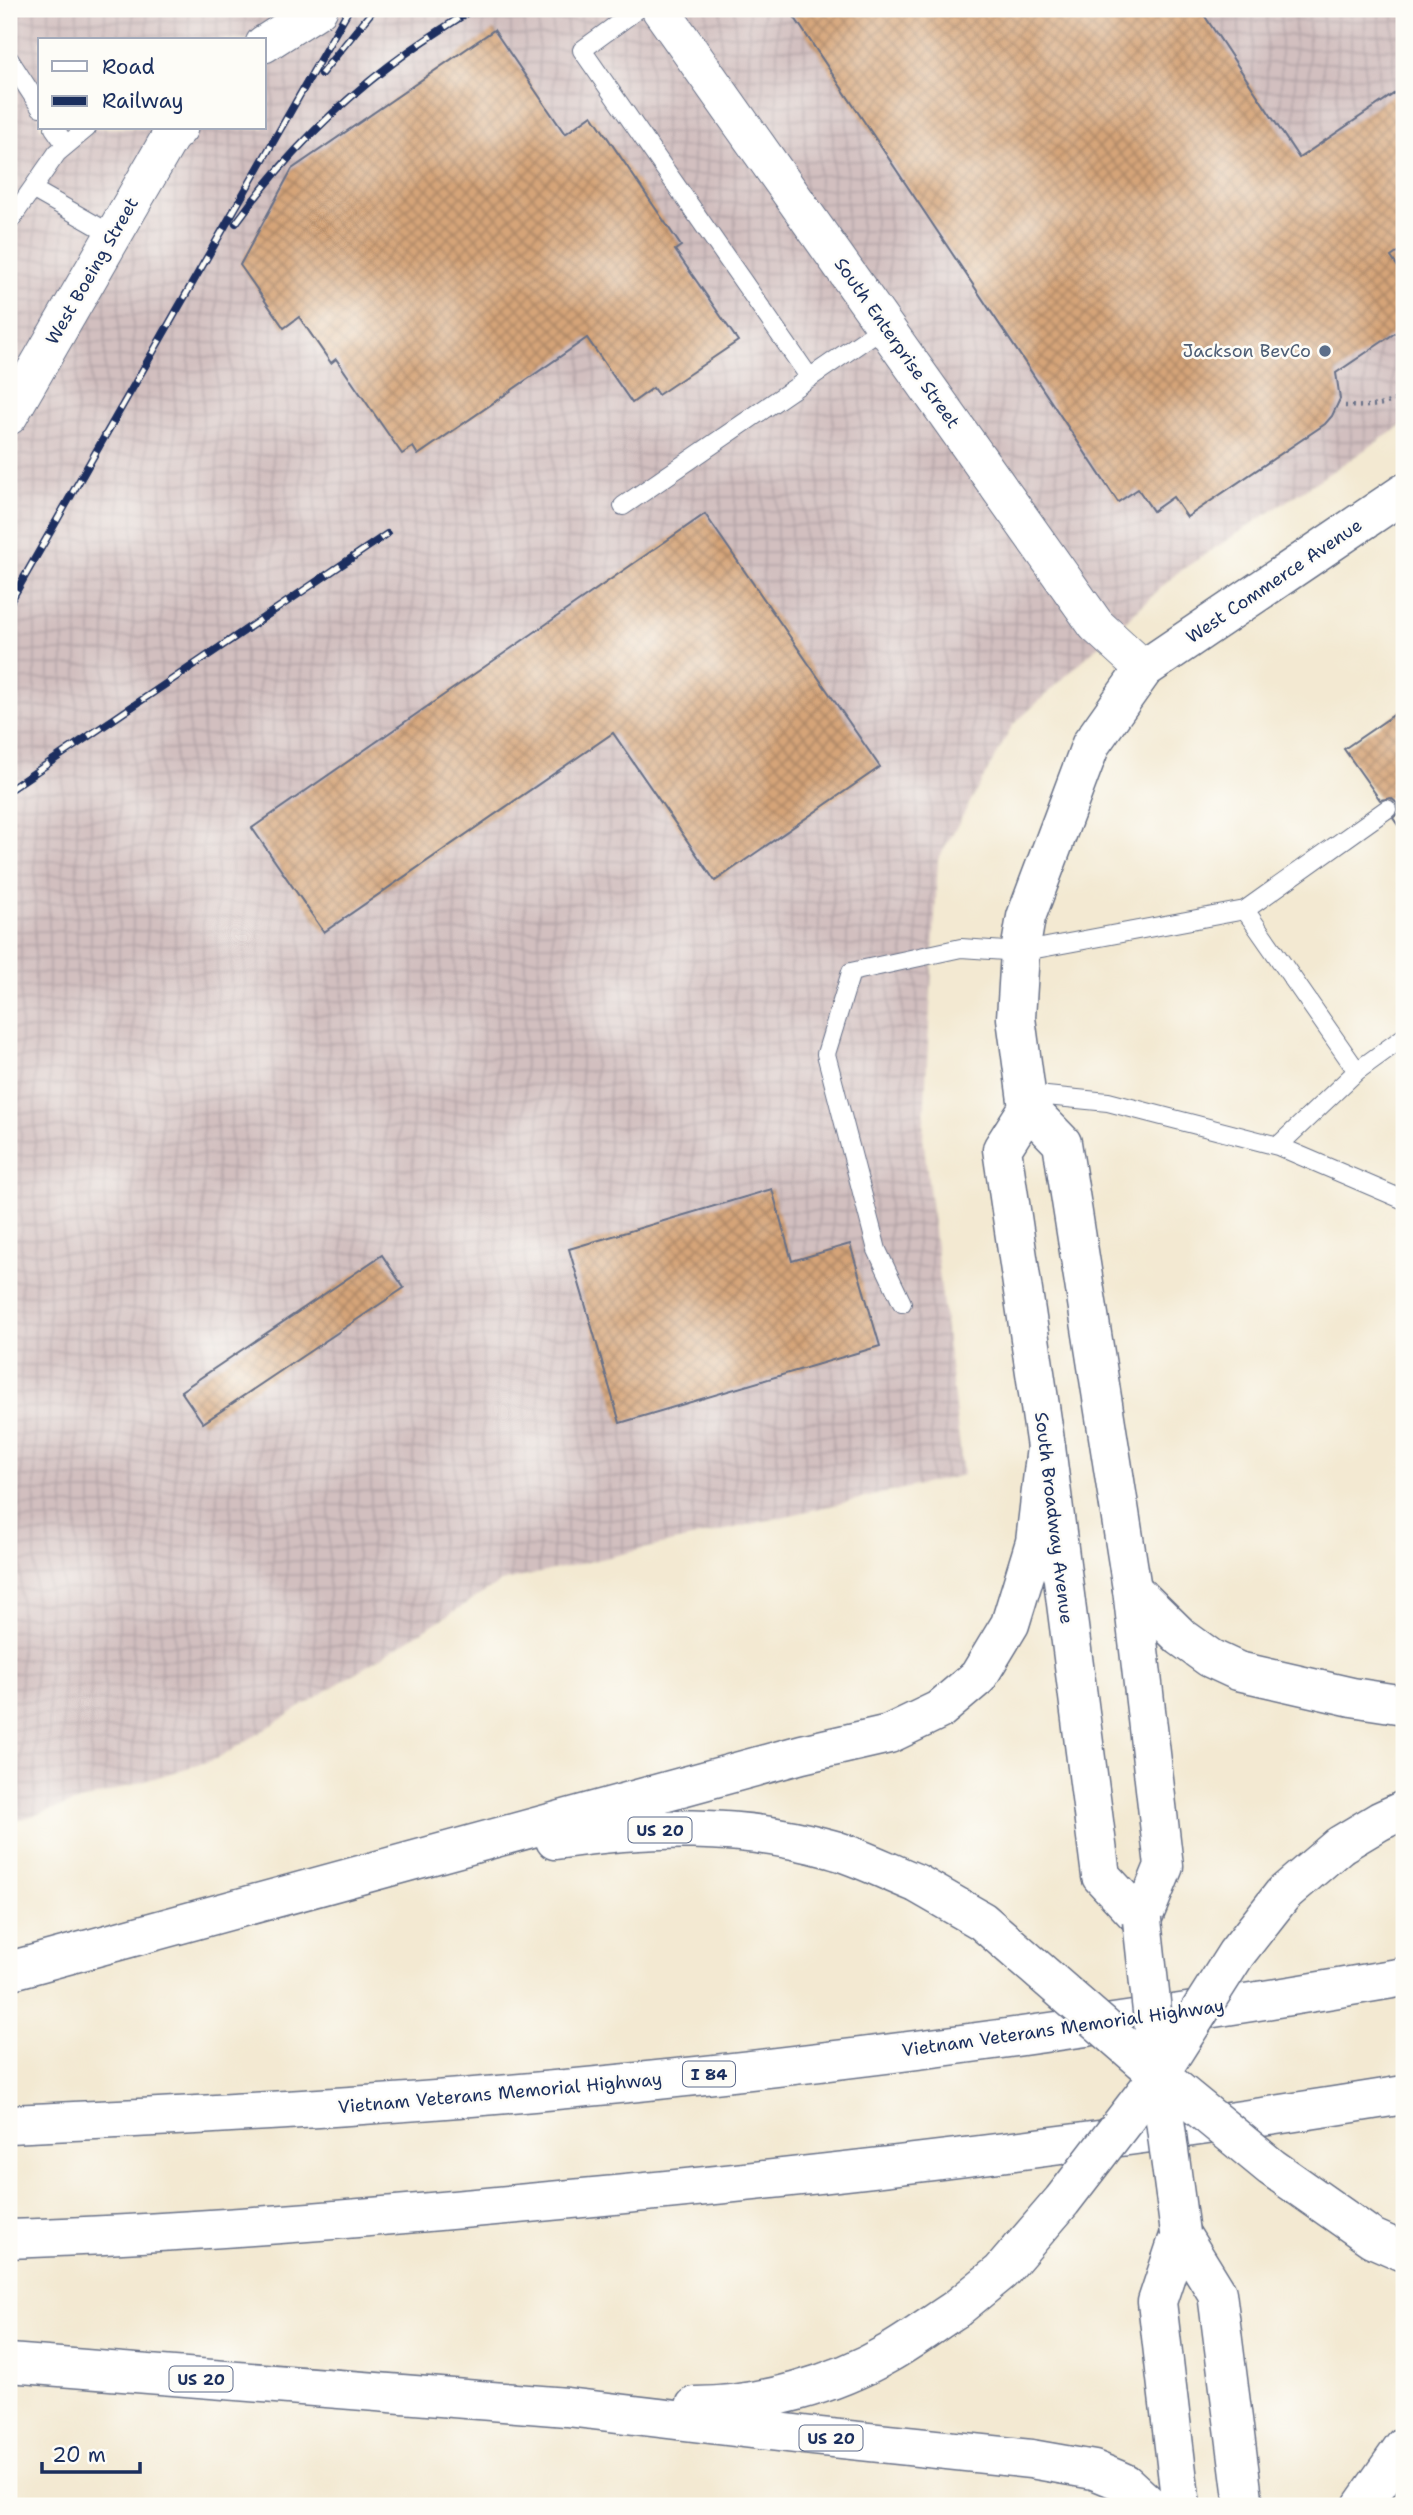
<svg xmlns="http://www.w3.org/2000/svg" width="1413" height="2515" viewBox="0 0 1413 2515" font-family="'Shantell Sans',sans-serif">
  <style>
    .industrial { fill: url(#industrial-grid); fill-rule: evenodd }
    .building { fill: url(#building-cross-hatch) }
    .lines { fill: none; stroke-linecap: round; stroke-linejoin: round }
    .lane-casing { stroke: #677087; stroke-width: 20 }
    .street-casing { stroke: #677087; stroke-width: 39 }
    .secondary-casing { stroke: #677087; stroke-width: 41 }
    .primary-casing { stroke: #677087; stroke-width: 41 }
    .highway-casing { stroke: #677087; stroke-width: 41 }
    .path { stroke: #677087; stroke-width: 4.5; stroke-dasharray: 2 5; stroke-linecap: butt }
    .lane { stroke: #fff; stroke-width: 18 }
    .street { stroke: #fff; stroke-width: 37 }
    .secondary { stroke: #fff; stroke-width: 38 }
    .primary { stroke: #fff; stroke-width: 38 }
    .highway { stroke: #fff; stroke-width: 38 }
    .rail-casing { stroke: #1b2f5e; stroke-width: 8 }
    .rail { stroke: #fdfcf7; stroke-width: 5; stroke-dasharray: 16; stroke-linecap: butt }
    .secondary-bridge-casing { stroke: #677087; stroke-width: 41; stroke-linecap: butt }
    .primary-bridge-casing { stroke: #677087; stroke-width: 41; stroke-linecap: butt }
    .highway-bridge-casing { stroke: #677087; stroke-width: 41; stroke-linecap: butt }
    .secondary-bridge { stroke: #fff; stroke-width: 38 }
    .primary-bridge { stroke: #fff; stroke-width: 38 }
    .highway-bridge { stroke: #fff; stroke-width: 38 }
    .service-dot { fill: #5c6f8a; stroke: #fdfcf7; stroke-width: 2.5 }
    .labels { text-anchor: middle; dominant-baseline: central; stroke-width: 5; stroke-linejoin: round; paint-order: stroke }
    .shield { fill: #fdfcf7; stroke: #5f6c8c; stroke-width: 2 }
    .shield-label { font-size: 16px; font-weight: bold; fill: #1b2f5e }
    .street-label { font-size: 18px; fill: #1b2f5e; stroke: #fdfcf7 }
    .service-label { font-size: 18px; fill: #4e5e75; stroke: #fdfcf7; text-anchor: end }
  </style>
  <defs>
    <pattern id="industrial-grid" width="8" height="8" patternUnits="userSpaceOnUse" patternTransform="scale(1.75)"><rect width="8" height="8" fill="#d2bfbf"/><path d="M0 4h8M4 0v8" fill="none" stroke="#b4a4a7"/></pattern>
    <pattern id="building-cross-hatch" width="8" height="8" patternUnits="userSpaceOnUse" patternTransform="scale(1.75)"><rect width="8" height="8" fill="#d5a478"/><path d="M0 0l8 8M0 8l8-8" fill="none" stroke="#ac8666"/></pattern>
  </defs>
  <rect width="100%" height="100%" fill="#fdfcf7"/>
  <filter id="ink" filterUnits="userSpaceOnUse"><feTurbulence type="fractalNoise" baseFrequency=".0143" numOctaves="2"/><feDisplacementMap in="SourceGraphic" scale="14" xChannelSelector="R" yChannelSelector="G"/><feConvolveMatrix kernelMatrix="1 2 1 2 8 2 1 2 1" color-interpolation-filters="sRGB"/></filter>
  <filter id="wash" filterUnits="userSpaceOnUse"><feTurbulence type="fractalNoise" baseFrequency=".00686" numOctaves="4" result="noise"/><feDisplacementMap in="SourceGraphic" scale="28" xChannelSelector="R" yChannelSelector="G"/><feGaussianBlur stdDeviation="1.57" result="paint"/><feColorMatrix in="noise" values="0 0 0 0 0 0 0 0 0 0 0 0 0 0 0 0 0 1.4 0 .05"/><feComposite in="paint" operator="in"/></filter>
  <g filter="url(#wash)">
    <rect width="100%" height="100%" fill="#f3e9d2"/>
    <!-- industrial -->
    <path class="industrial" d="M 9,9 L 1404,9 L 1404,424 L 1177,573 L 1013,725 L 938,860 L 923,1137 L 963,1475 L 501,1582 L 219,1758 L 9,1823 ZM 40,40 L 264,40 L 264,128 L 40,128 Z"/>
    <g id="blocks">
      <!-- building -->
      <path class="building" d="M 789,9 L 1200,9 L 1299,158 L 1404,87 L 1404,248 L 1391,257 L 1404,276 L 1404,327 L 1336,373 L 1340,399 L 1332,416 L 1325,424 L 1187,517 L 1173,497 L 1153,511 L 1138,489 L 1118,502 Z
        M 494,30 L 565,134 L 592,115 L 681,246 L 675,250 L 738,341 L 658,395 L 653,388 L 632,403 L 587,338 L 418,455 L 413,447 L 402,454 L 336,359 L 331,363 L 299,317 L 284,328 L 240,265 L 292,169 Z
        M 705,514 L 880,767 L 715,881 L 613,733 L 324,932 L 252,828 Z
        M 1404,708 L 1404,834 L 1393,818 L 1398,813 L 1397,803 L 1391,798 L 1380,800 L 1344,749 Z
        M 772,1189 L 792,1261 L 850,1244 L 880,1346 L 620,1423 L 569,1249 Z
        M 382,1255 L 404,1288 L 203,1423 L 181,1391 Z"/>
    </g>
  </g>
  <g filter="url(#ink)">
    <use href="#blocks" fill-opacity="0" stroke="#677087" stroke-width="2"/>
    <g class="lines">
      <defs>
        <path id="lane" d="M 638,9 L 582,50 L 810,378
          M 9,59 L 40,107
          M 54,128 L 66,145
          M 32,189 L 113,235
          M 9,222 L 57,153 L 87,128
          M 623,506 L 885,326
          M 1245,910 L 1387,809
          M 1026,1094 L 1108,1102 L 1278,1146 L 1404,1200
          M 1278,1146 L 1357,1071 L 1404,1037
          M 902,1303 L 877,1250 L 826,1054 L 851,972 L 961,948 L 1020,952 L 1245,910 L 1357,1071"/>
        <path id="street" d="M 660,9 L 1096,625 L 1144,669
          M 264,44 L 319,9
          M 9,416 L 170,137 L 179,128"/>
        <path id="secondary" d="M 1028,1108 L 1002,1149 L 1046,1447 L 1101,1876 L 1142,1920 L 1164,1866 L 1132,1589 L 1062,1143 L 1028,1108 L 1016,1018 L 1020,952 L 1026,917 L 1091,744 L 1144,669 L 1404,493"/>
        <path id="primary" d="M 1180,2233 L 1217,2293 L 1244,2506
          M 1180,2233 L 1157,2302 L 1181,2506"/>
        <path id="highway" d="M 1132,1589 L 1181,1637 L 1210,1658 L 1238,1671 L 1352,1697 L 1404,1705
          M 555,1840 C 649,1826 738,1823 831,1849 C 860,1857 888,1872 916,1883
          M 1340,1845 L 1380,1821 L 1404,1810
          M 9,1971 L 802,1754 L 889,1734 L 939,1710 L 978,1677 L 1010,1624 L 1035,1542 L 1046,1447
          M 9,2124 C 216,2115 422,2104 628,2083 C 888,2057 1147,2021 1404,1977
          M 9,2239 C 190,2233 370,2218 550,2201 C 836,2175 1121,2141 1404,2095
          M 9,2363 L 567,2407 L 812,2436 L 1031,2459 L 1094,2470 L 1116,2479 L 1125,2483 L 1150,2506
          M 695,2406 C 759,2406 834,2385 889,2353 C 912,2340 934,2323 956,2309
          M 1362,2506 L 1404,2446"/>
      </defs>
      <!-- lane casing -->
      <use href="#lane" class="lane-casing"/>
      <!-- street casing -->
      <use href="#street" class="street-casing"/>
      <!-- secondary casing -->
      <use href="#secondary" class="secondary-casing"/>
      <!-- primary casing -->
      <use href="#primary" class="primary-casing"/>
      <!-- highway casing -->
      <use href="#highway" class="highway-casing"/>
      <!-- path -->
      <path class="path" d="M 1399,260 L 1404,268
        M 1345,406 C 1365,407 1388,407 1404,394"/>
      <!-- lane -->
      <use href="#lane" class="lane"/>
      <!-- street -->
      <use href="#street" class="street"/>
      <!-- secondary -->
      <use href="#secondary" class="secondary"/>
      <!-- primary -->
      <use href="#primary" class="primary"/>
      <!-- highway -->
      <use href="#highway" class="highway"/>
      <defs>
        <path id="rail" d="M 321,74 L 374,9
          M 236,223 C 279,164 331,110 389,66 C 416,45 445,27 473,9
          M 9,604 L 349,9
          M 9,790 L 387,534"/>
      </defs>
      <!-- rail casing -->
      <use href="#rail" class="rail-casing"/>
      <!-- rail -->
      <use href="#rail" class="rail"/>
      <defs>
        <path id="secondary-bridge" d="M 1142,1920 L 1159,2075"/>
        <path id="primary-bridge" d="M 1159,2075 L 1180,2233"/>
        <path id="highway-bridge" d="M 916,1883 L 982,1921 L 1159,2075 L 1271,2167 L 1372,2238 L 1404,2252
          M 956,2309 L 1001,2272 L 1062,2201 L 1159,2075 L 1236,1954 L 1283,1894 L 1340,1845"/>
      </defs>
      <!-- secondary-bridge casing -->
      <use href="#secondary-bridge" class="secondary-bridge-casing"/>
      <!-- primary-bridge casing -->
      <use href="#primary-bridge" class="primary-bridge-casing"/>
      <!-- highway-bridge casing -->
      <use href="#highway-bridge" class="highway-bridge-casing"/>
      <!-- secondary-bridge -->
      <use href="#secondary-bridge" class="secondary-bridge"/>
      <!-- primary-bridge -->
      <use href="#primary-bridge" class="primary-bridge"/>
      <!-- highway-bridge -->
      <use href="#highway-bridge" class="highway-bridge"/>
    </g>
  </g>
  <!-- markers -->
  <circle class="service-dot" cx="1325" cy="351" r="7"/>
  <g class="labels">
    <!-- shield labels -->
    <g class="shield">
      <rect x="628.5" y="1817.5" width="63" height="25" rx="5"/>
      <rect x="683" y="2061.5" width="52" height="25" rx="5"/>
      <rect x="169.5" y="2366.5" width="63" height="25" rx="5"/>
      <rect x="799.5" y="2425.5" width="63" height="25" rx="5"/>
    </g>
    <g class="shield-label">
      <text x="660" y="1830">US 20</text>
      <text x="709" y="2074">I 84</text>
      <text x="201" y="2379">US 20</text>
      <text x="831" y="2438">US 20</text>
    </g>
    <!-- street labels -->
    <g class="street-label">
      <text transform="translate(92 271) rotate(-60)">West Boeing Street</text>
      <text transform="translate(897 343) rotate(55)">South Enterprise Street</text>
      <text transform="translate(1274 581) rotate(-34)">West Commerce Avenue</text>
      <text transform="translate(1054 1518) rotate(83)">South Broadway Avenue</text>
      <text transform="translate(1063 2028) rotate(-8)">Vietnam Veterans Memorial Highway</text>
      <text transform="translate(500 2093) rotate(-5)">Vietnam Veterans Memorial Highway</text>
    </g>
    <!-- service labels -->
    <g class="service-label">
      <text x="1311" y="351">Jackson BevCo</text>
    </g>
  </g>
  <!-- margin -->
  <rect width="1413" height="2515" fill="none" stroke="#fdfcf7" stroke-width="35"/>
  <!-- legend -->
  <rect x="38" y="38" width="228" height="91" fill="#fdfcf7" stroke="#a3aaba" stroke-width="2"/>
  <rect x="52" y="61" width="35" height="10" fill="#ffffff" stroke="#a3aaba" stroke-width="2"/>
  <text x="102" y="74" font-size="21" fill="#1b2f5e">Road</text>
  <rect x="52" y="96" width="35" height="10" fill="#1b2f5e" stroke="#a3aaba" stroke-width="2"/>
  <text x="102" y="108" font-size="21" fill="#1b2f5e">Railway</text>
  <!-- scale -->
  <path d="M42 2462v10h98v-10" fill="none" stroke="#1b2f5e" stroke-width="3.5"/>
  <text x="52" y="2462" font-size="21" fill="#1b2f5e" stroke="#fdfcf7" stroke-width="5" paint-order="stroke">20 m</text>
</svg>
